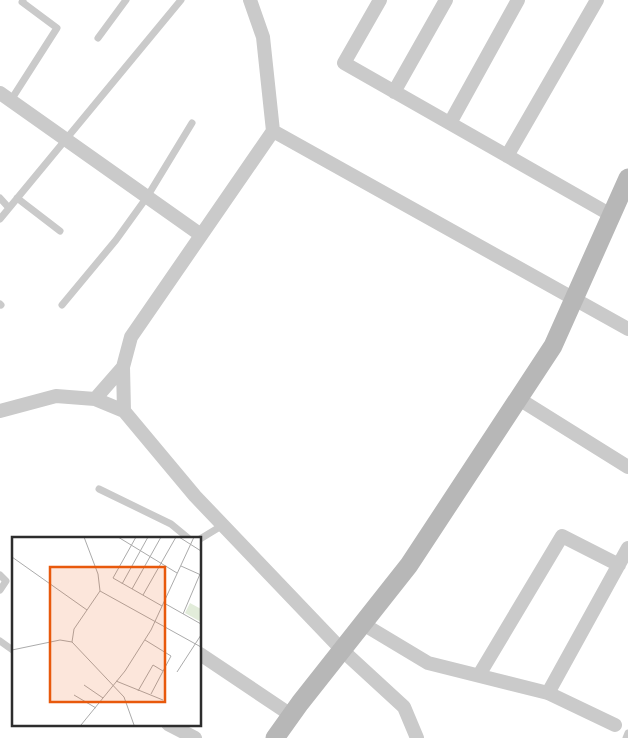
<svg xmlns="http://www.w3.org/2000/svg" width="628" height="738" viewBox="0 0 628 738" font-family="'Exo 2',sans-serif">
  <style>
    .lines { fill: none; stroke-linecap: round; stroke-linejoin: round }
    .lane { stroke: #cacaca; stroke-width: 7 }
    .street { stroke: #cacaca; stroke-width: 14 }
    .secondary { stroke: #b7b7b7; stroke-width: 19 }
    .inset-road { fill: none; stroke: #ababab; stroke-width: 1 }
    .view { fill: #e8590c; fill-opacity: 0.15; stroke: #e8590c; stroke-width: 2.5 }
    .inset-edge { fill: none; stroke: #2d2d2d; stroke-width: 2.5 }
  </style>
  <rect width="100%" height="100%" fill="#fff"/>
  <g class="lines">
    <!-- lane -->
    <path class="lane" d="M 98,38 L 126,0
      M 11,100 L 57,28 L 22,2 L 23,0
      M 0,198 L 9,208
      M 17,198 L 60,231
      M 0,219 L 181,0
      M 0,304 L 1,305
      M 62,305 L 116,240 L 147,197 L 192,123
      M 99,489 L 171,524 L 188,538
      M 200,539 L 223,525
      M 0,575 L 6,581 L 0,590
      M 0,641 L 14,651
      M 626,738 L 628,733"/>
    <!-- street -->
    <path class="street" d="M 380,0 L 344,63 L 611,215
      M 394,92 L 446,0
      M 0,93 L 201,235
      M 450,123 L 518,0
      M 273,131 L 628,329
      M 507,156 L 597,0
      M 95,399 L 123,367
      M 519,399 L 628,467
      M 0,411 L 56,396 L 95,399 L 124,411 L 195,496 L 342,650 L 404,707 L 417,738
      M 124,411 L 123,367 L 131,337 L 273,131 L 263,37 L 250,0
      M 363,624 L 428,663 L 548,693 L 615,725
      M 200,654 L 291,715
      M 479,675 L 562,536 L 619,565
      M 548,693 L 628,548
      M 168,724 L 195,738"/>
    <!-- secondary -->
    <path class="secondary" d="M 275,738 L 300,703 L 409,565 L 553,346 L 628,178"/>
  </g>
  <!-- overview -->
  <g transform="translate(12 537)">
    <rect width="189" height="189" fill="#fff"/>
    <path d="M 178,66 L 189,72 L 189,85 L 173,76 Z" fill="#e2ecda"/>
    <path class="inset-road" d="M 106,0 L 165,36M 124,0 L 101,41 L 150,69M 167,0 L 189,14M 0,20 L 75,73M 169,29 L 189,38M 110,47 L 136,0M 120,52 L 149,0M 88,54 L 189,110M 131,58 L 164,0M 152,66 L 189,87M 171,77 L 188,37M 133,103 L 159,119 L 139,157M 60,105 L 62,92 L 88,54 L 86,37 L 72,0M 0,113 L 48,103 L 60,105 L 112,160 L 122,188M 165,135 L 189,98M 104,144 L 151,163M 72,148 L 91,161M 126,154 L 141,128 L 151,134M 62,158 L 84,171M 69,188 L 113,134 L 139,93 L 182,0"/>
    <path class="view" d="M 38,30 L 153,30 L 153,165 L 38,165 Z"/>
    <rect width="189" height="189" class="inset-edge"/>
  </g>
</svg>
